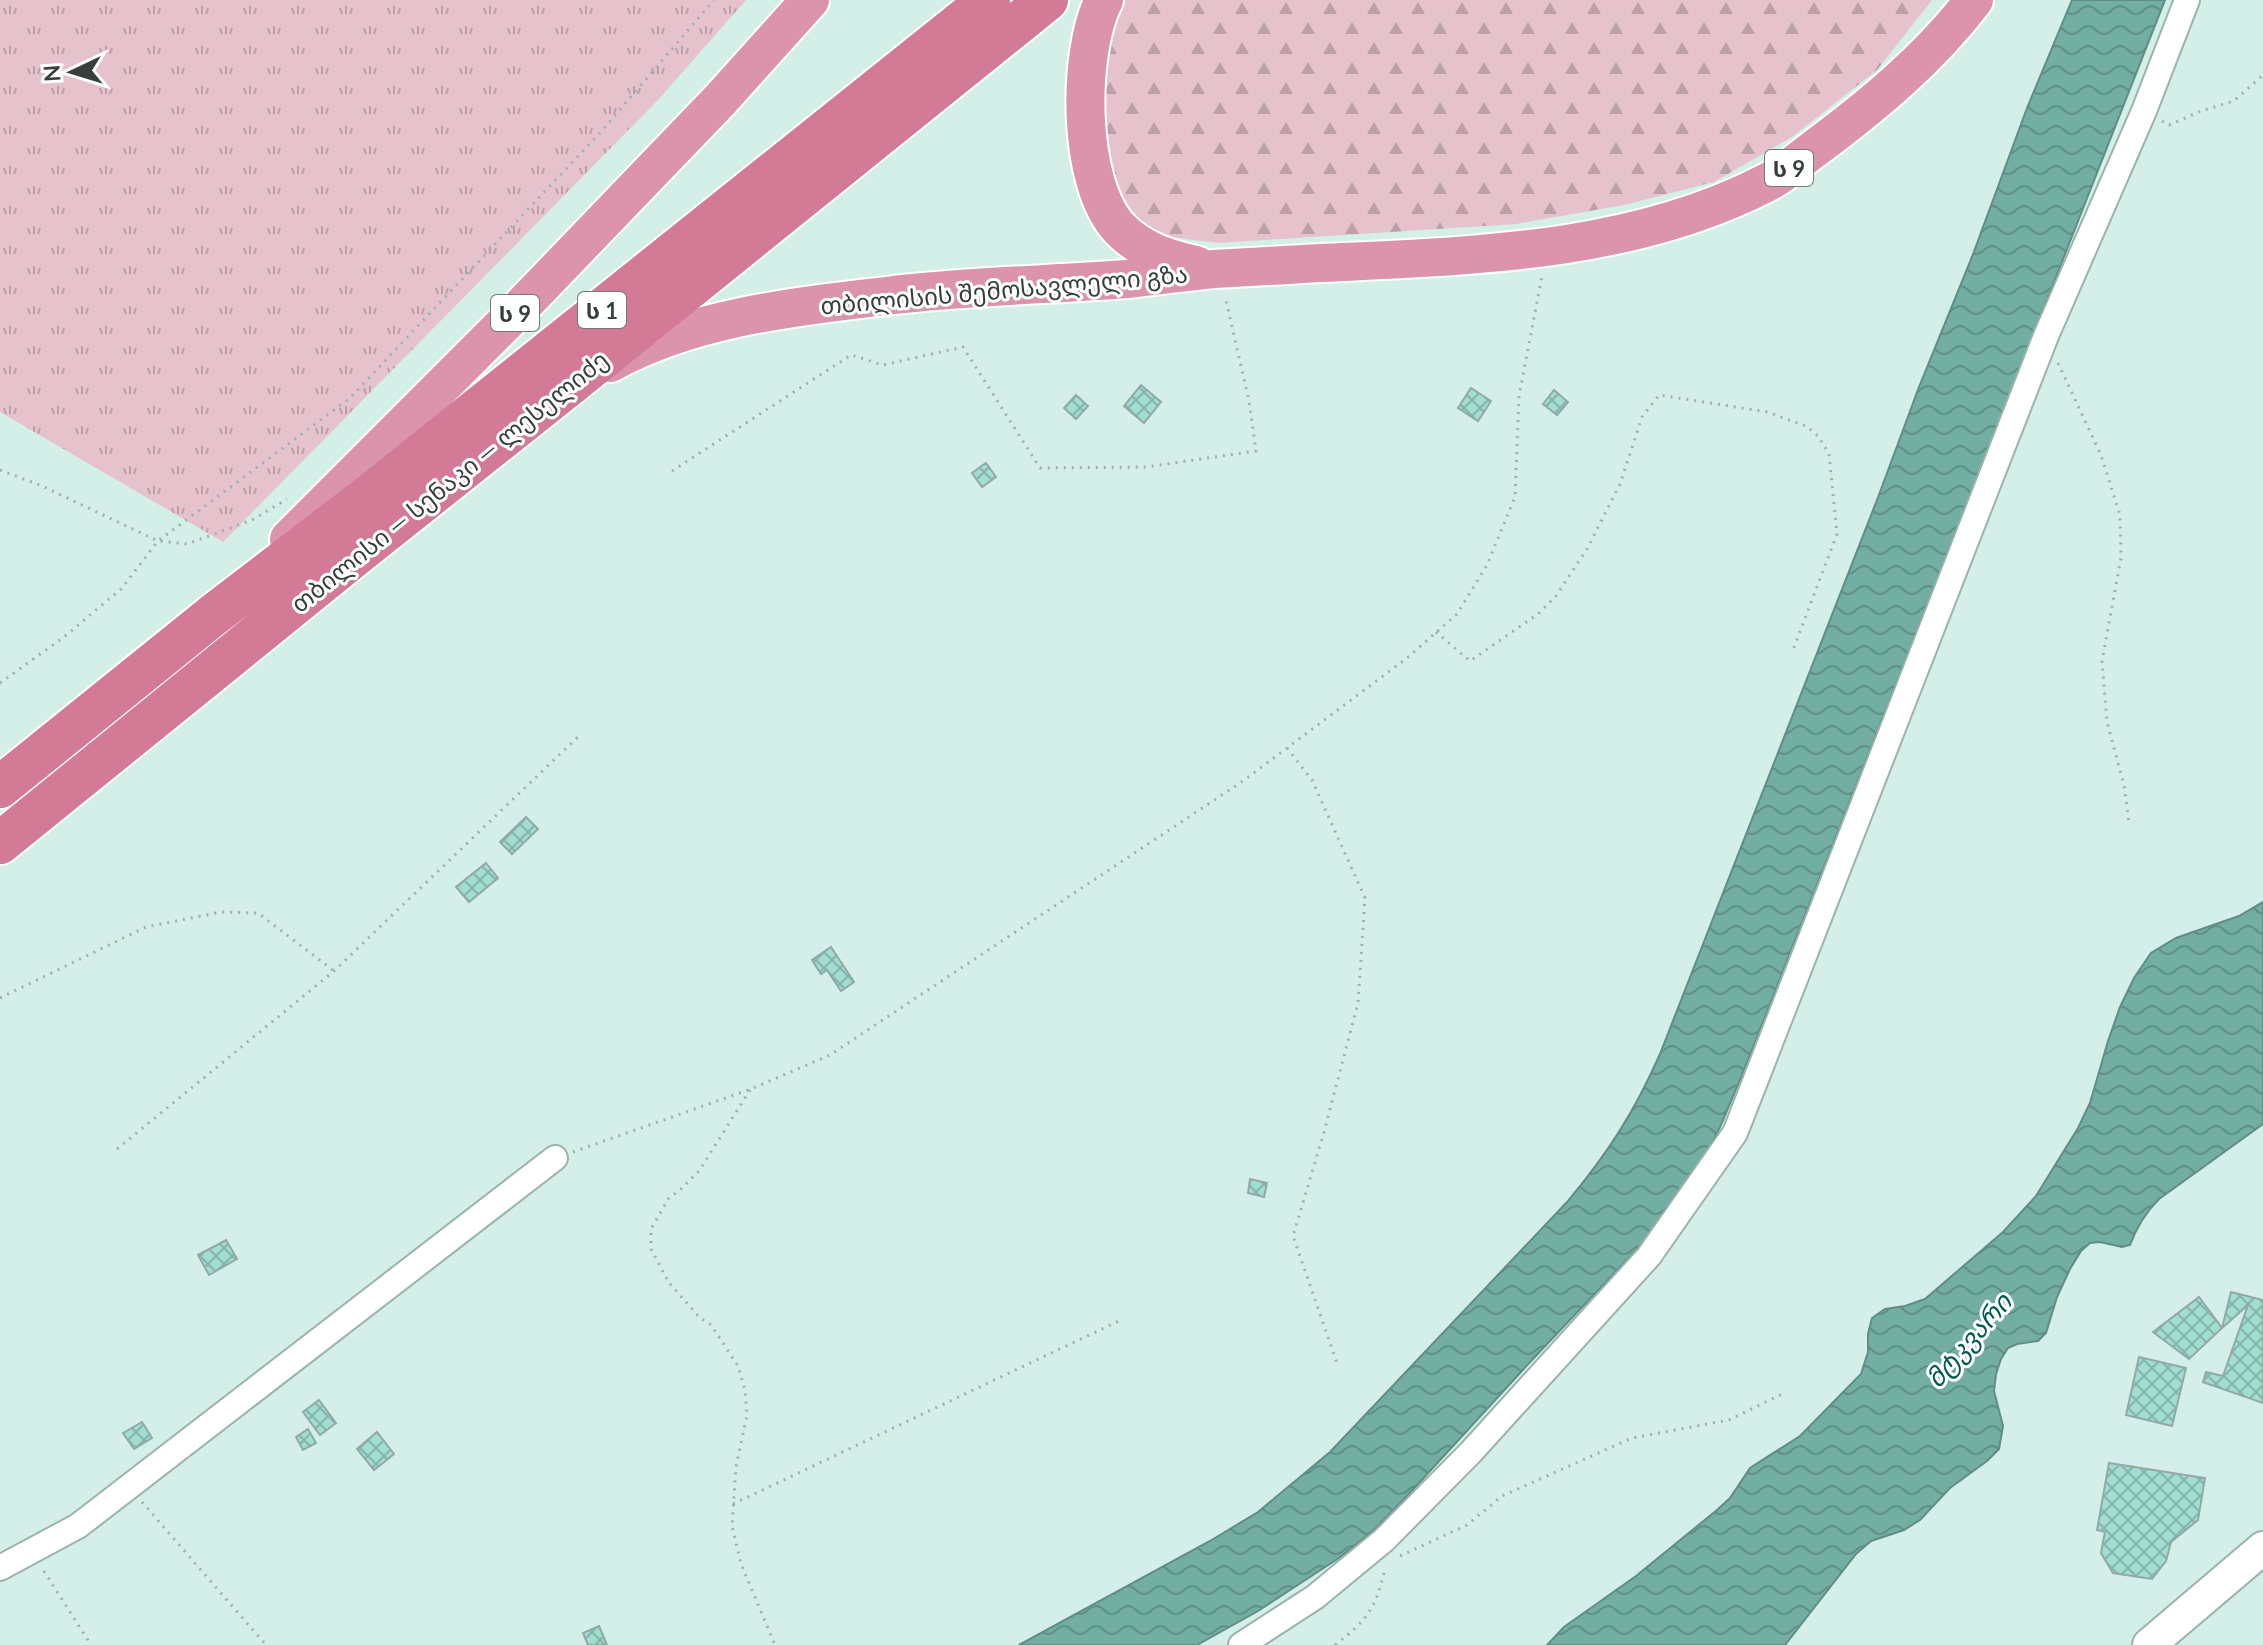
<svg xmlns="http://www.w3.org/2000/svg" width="2263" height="1645" viewBox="0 0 2263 1645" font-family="Lato,'Noto Sans Georgian',sans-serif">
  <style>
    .grass { fill: url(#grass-tufts) }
    .forest { fill: url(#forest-firs) }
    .water { fill: url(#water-waves); stroke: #608d84; stroke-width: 2 }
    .building { fill: url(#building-cross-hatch); stroke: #92aaa5; stroke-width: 2 }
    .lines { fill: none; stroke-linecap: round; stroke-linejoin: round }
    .minor-casing { stroke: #9bb3ae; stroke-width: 28 }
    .secondary-casing { stroke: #9bb3ae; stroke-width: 36 }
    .trunk-casing { stroke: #fff; stroke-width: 42 }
    .motorway-casing { stroke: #fff; stroke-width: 46 }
    .path { stroke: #9db1ac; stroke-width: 3; stroke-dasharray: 2 6; stroke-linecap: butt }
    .minor { stroke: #fff; stroke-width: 24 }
    .secondary { stroke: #fff; stroke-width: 32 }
    .trunk { stroke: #db94ab; stroke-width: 38 }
    .motorway { stroke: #d27a96; stroke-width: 42 }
    .labels { text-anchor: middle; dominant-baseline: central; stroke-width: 6; stroke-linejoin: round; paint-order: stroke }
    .shield { fill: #fff; stroke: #727977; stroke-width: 2 }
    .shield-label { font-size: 22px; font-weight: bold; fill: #353f3d }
    .street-label { font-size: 24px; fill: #353f3d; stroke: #fff }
    .water-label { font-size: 26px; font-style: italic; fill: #015a4f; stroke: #fff }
  </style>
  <defs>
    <pattern id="grass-tufts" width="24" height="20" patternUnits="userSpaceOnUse" patternTransform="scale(2)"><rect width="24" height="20" fill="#e6c3cc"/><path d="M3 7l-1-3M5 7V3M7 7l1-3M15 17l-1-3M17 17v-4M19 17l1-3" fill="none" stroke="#bba0a7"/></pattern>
    <pattern id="forest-firs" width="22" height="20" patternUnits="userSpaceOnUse" patternTransform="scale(2)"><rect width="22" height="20" fill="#e6c3cc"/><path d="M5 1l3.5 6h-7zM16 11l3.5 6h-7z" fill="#bba0a7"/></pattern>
    <pattern id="water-waves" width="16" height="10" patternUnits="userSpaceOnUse" patternTransform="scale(2)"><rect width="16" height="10" fill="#73aea2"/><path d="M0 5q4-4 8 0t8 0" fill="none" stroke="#5f8f85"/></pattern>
    <pattern id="building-cross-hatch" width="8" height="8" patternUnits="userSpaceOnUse" patternTransform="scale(2)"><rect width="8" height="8" fill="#a1ddd1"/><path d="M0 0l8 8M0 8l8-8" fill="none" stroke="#84b5ab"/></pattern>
  </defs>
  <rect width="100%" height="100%" fill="#d4eee8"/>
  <!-- grass -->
  <path class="grass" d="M 0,0 L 746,0 L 658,100 L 223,542 L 0,412 Z"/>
  <!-- forest -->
  <path class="forest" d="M 1117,0 L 1932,0 L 1877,70 L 1792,137 L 1714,182 L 1624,205 L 1516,224 L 1218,243 L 1168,237 L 1139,220 L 1114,186 L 1097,96 Z"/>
  <!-- water -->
  <path class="water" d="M 2072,0 L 2165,0 L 1742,1075 L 1720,1127 L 1698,1171 L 1672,1208 L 1641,1245 L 1531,1361 L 1408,1495 L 1374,1530 L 1339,1558 L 1258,1611 L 1197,1645 L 1019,1645 L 1210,1541 L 1258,1512 L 1330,1452 L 1568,1201 C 1608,1153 1635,1111 1660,1054 L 1877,500 L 1919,387 L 1972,257 L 2027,108 Z
    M 2263,902 L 2263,1124 L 2159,1199 C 2145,1213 2137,1226 2130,1245 L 2122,1247 L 2100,1242 L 2090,1243 L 2081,1251 L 2070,1269 L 2057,1297 L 2046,1333 L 2038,1341 L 2017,1344 L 2008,1348 L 2001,1359 L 1996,1374 L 1994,1391 L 2003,1426 L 1999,1449 L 1987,1461 L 1950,1488 L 1920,1520 L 1904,1530 L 1871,1541 L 1856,1554 L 1785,1645 L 1547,1645 L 1564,1627 L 1636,1576 L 1717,1510 L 1730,1498 L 1750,1468 L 1800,1436 L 1861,1374 L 1868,1352 L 1868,1334 L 1872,1318 L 1885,1309 L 1905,1306 L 1925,1299 L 2003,1232 L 2036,1196 L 2078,1128 L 2090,1103 L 2108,1041 L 2120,1007 L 2134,978 L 2151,953 L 2176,938 L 2239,916 Z"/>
  <!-- building -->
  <path class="building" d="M 1141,385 L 1161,402 L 1144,423 L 1124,406 Z
    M 1471,388 L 1491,401 L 1478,421 L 1458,408 Z
    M 1554,390 L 1568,402 L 1557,415 L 1543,404 Z
    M 1076,395 L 1088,406 L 1076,419 L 1064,408 Z
    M 986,463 L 996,477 L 982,487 L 972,473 Z
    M 526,817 L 538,829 L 512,854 L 500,842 Z
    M 486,863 L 498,878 L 469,902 L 456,887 Z
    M 831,947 L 854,982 L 841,991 L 827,970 L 821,974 L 812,960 Z
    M 1250,1179 L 1267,1183 L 1264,1197 L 1248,1193 Z
    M 226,1240 L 237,1259 L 209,1275 L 198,1255 Z
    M 2231,1292 L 2263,1300 L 2263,1403 L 2203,1382 L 2206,1372 L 2223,1376 L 2248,1305 L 2222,1328 Z
    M 2199,1297 L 2222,1328 L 2189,1359 L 2153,1332 Z
    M 2139,1357 L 2186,1368 L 2172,1426 L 2126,1415 Z
    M 319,1400 L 336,1423 L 320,1435 L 303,1412 Z
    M 142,1422 L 152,1438 L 134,1449 L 123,1433 Z
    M 308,1429 L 316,1443 L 303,1450 L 296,1437 Z
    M 377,1432 L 394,1454 L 374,1470 L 357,1449 Z
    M 2109,1463 L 2205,1478 L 2198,1520 L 2171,1542 L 2166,1561 L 2152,1579 L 2113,1573 L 2101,1553 L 2105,1532 L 2097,1530 Z
    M 599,1626 L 607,1645 L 588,1645 L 583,1633 Z"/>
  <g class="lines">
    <defs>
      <path id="minor" d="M 0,1568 L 78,1526 L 555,1158
        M 1241,1645 L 1315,1597 L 1384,1540 L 1471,1452 L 1649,1256 L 1735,1133 L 2046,336 L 2144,111 L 2187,0"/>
      <path id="secondary" d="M 2149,1645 L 2263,1548"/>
      <path id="trunk" d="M 1104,0 C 1077,53 1077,184 1120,229 C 1140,250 1168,259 1196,265
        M 610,363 C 694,317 793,307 886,296 C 966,286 1046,285 1127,279 C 1156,276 1185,272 1214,269 C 1243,267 1272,266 1302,264 C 1458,256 1624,256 1766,183 C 1783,175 1799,160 1814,149 C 1872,106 1930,58 1974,0
        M 289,539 L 521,307 L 721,99 L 810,0"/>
      <path id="motorway" d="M 0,787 L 212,616 L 375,491 L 989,0
        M 0,843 L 358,553 L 569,385 L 1047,0"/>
    </defs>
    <!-- minor casing -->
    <use href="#minor" class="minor-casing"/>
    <!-- secondary casing -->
    <use href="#secondary" class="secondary-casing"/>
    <!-- trunk casing -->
    <use href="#trunk" class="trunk-casing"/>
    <!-- motorway casing -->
    <use href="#motorway" class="motorway-casing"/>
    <!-- path -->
    <path class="path" d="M 2162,121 L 2169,125 L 2201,111 L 2234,101 L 2263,75
      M 2058,363 L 2101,455 L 2120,515 L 2121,558 L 2102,661 L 2107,722 L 2124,785 L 2129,823
      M 0,470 L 42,486 L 158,541 L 187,544 L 252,520 L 287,499
      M 672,471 L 851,355 L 883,365 L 963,347 L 1040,468 L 1146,467 L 1256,451 L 1249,401 L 1225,296
      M 1436,632 L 1470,661 L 1538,614 L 1556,596 L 1587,549 L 1620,484 L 1642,417 L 1659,395 L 1767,412 L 1806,426 L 1818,436 L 1829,454 L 1837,534 L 1793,650
      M 0,683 L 64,637 L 121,589 L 158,541 L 350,398 L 599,134 L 714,0
      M 1287,748 L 1312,780 L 1365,898 L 1358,1003 L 1324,1132 L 1293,1236 L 1338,1366
      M 0,998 L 146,927 L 221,912 L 258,913 L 334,971
      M 750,1090 L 699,1171 L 680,1190 L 669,1198 L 651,1229 L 651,1249 L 669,1283 L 700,1318 L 711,1325 L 738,1366 L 745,1390 L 747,1415 L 736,1467 L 732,1526 L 741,1564 L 775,1645
      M 117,1149 L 334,971 L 581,734
      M 573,1152 L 751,1089 L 830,1055 L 1243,781 L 1407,658 L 1457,614 L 1487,565 L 1515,497 L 1519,396 L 1542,276
      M 142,1502 L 266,1645
      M 733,1504 L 1123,1319
      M 1400,1556 L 1467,1525 L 1502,1496 L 1632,1438 L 1729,1420 L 1782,1394
      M 44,1571 L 91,1645
      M 1335,1645 C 1368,1619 1375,1610 1385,1569"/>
    <!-- minor -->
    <use href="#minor" class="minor"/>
    <!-- secondary -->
    <use href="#secondary" class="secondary"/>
    <!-- trunk -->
    <use href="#trunk" class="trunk"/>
    <!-- motorway -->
    <use href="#motorway" class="motorway"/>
  </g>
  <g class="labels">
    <!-- shield labels -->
    <g class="shield">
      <rect x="1765" y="150" width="48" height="36" rx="6"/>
      <rect x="578" y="292" width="48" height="36" rx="6"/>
      <rect x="491" y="295" width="48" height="36" rx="6"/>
    </g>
    <g class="shield-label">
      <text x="1789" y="168">ს 9</text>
      <text x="602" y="310">ს 1</text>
      <text x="515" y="313">ს 9</text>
    </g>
    <!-- street labels -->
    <g class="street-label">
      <text transform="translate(1004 289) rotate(-5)">თბილისის შემოსავლელი გზა</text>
      <text transform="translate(449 481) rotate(-39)">თბილისი — სენაკი — ლესელიძე</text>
    </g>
    <!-- water labels -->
    <g class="water-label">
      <text transform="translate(1968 1340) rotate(-49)">მტკვარი</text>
    </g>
  </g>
  <!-- north arrow -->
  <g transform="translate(72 72) rotate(266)" stroke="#ffffff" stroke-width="6" paint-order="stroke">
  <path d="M0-6L14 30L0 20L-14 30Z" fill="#353f3d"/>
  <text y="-12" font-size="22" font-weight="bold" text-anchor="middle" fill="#353f3d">N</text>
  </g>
</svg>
